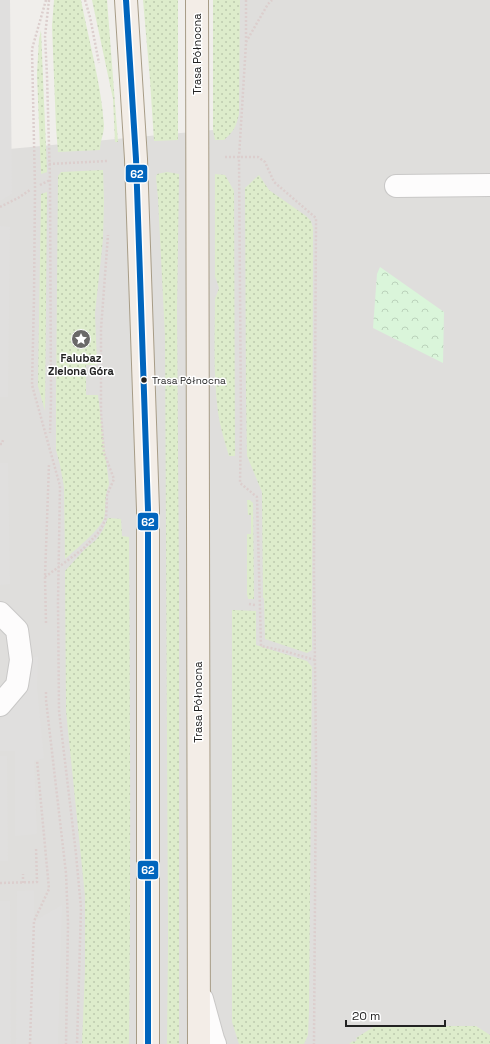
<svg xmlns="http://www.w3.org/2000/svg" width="490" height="1044" viewBox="0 0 490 1044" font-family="'Space Grotesk',sans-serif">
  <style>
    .residential { fill: #dfdedc }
    .grass { fill: url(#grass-dots) }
    .park { fill: url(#park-crowns) }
    .parking { fill: #e0dfde }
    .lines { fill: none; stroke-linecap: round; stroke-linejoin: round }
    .minor-casing { stroke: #c9c8c7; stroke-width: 24 }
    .major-casing { stroke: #a79c86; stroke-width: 24 }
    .path { stroke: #dccecd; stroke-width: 2.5; stroke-dasharray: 2 2; stroke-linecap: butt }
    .minor { stroke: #fdfcfc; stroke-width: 22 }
    .major { stroke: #f3ede7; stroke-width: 22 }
    .bus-1-casing { stroke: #fff; stroke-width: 9 }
    .bus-1 { stroke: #0065bd; stroke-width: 6 }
    .bus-dot { fill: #222; stroke: #fff; stroke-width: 1.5 }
    .labels { text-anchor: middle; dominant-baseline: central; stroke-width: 3; stroke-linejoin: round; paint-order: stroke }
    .bus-label { font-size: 10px; fill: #222; stroke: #fff; text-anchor: start }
    .street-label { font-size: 11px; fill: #222; stroke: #fff }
    .poi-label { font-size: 11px; font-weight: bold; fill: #222; stroke: #fff }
    .line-badge { stroke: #fff; stroke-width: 1.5 }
    .badge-label { font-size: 11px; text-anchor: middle; font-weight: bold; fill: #fff }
  </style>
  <defs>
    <pattern id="grass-dots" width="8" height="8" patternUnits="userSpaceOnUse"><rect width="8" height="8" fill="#ddeccb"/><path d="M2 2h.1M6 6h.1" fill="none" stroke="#bdcaae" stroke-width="1.8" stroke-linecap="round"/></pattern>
    <pattern id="park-crowns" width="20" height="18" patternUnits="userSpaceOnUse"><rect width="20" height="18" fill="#daf5da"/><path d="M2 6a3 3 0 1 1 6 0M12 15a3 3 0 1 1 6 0" fill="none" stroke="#bbd2bb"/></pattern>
  </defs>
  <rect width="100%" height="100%" fill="#f0eeeb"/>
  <!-- residential -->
  <path class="residential" d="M 213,0 L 490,0 L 490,1044 L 0,1044 L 0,165 L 9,149 L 213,130 Z"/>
  <!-- grass -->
  <path class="grass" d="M 54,0 L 81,0 C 89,42 101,83 104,125 C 104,134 100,141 100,150 L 58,152 L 56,128 L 52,26 Z
    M 92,0 L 107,0 L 118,142 L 115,142 L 113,99 Z
    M 143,0 L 178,0 L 178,140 L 154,141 L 150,80 Z
    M 213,0 L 240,0 L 239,114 C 236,127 234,131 224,140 L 215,140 L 213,130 Z
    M 41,30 L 47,172 L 41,174 L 37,74 L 39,39 Z
    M 103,170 L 104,200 L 103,239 L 95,313 L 97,365 L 86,365 L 86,395 L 98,395 L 109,484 C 108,488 106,492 106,496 C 105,504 106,511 104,518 C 99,531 76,549 65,559 L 64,487 L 60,465 L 56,450 L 56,397 L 58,176 L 61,172 Z
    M 167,172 L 179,174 L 177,310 L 179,589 L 179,1044 L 167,1044 L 168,939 L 165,336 L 158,198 L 156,177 L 157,174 Z
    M 215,174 L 225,175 L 234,191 L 235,456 L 229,456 C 225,442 220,427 218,412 C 213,376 215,335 215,299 L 219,288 L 215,276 Z
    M 259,175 L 269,190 L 306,216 L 311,221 L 313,228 L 312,650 L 307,653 L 265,639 L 264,598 L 263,598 L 262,492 L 247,456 L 246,395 L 245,188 Z
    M 47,192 L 45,411 L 38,386 L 41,194 Z
    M 247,500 L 250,500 L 253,503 L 254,599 L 248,599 L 247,594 L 247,534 L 251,534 L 251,515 L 248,515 Z
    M 108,518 L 121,519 L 122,536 L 129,537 C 130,706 131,875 129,1044 L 82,1044 L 85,971 L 85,896 L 66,711 L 65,571 L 85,549 L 96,540 L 103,530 Z
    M 232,610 L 256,611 L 256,645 L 307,661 L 312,667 L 309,1010 L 308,1035 L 304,1044 L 239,1044 L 232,1022 Z
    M 375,1026 L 476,1026 L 490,1035 L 490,1044 L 349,1044 L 353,1041 L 354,1042 L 357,1040 L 356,1038 Z"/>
  <!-- park -->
  <path class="park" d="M 380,267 L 444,312 L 443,363 L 373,328 L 377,274 Z"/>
  <!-- parking -->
  <path class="parking" d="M 0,0 L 10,0 L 12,194 L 0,201 Z
    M 0,226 L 10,227 L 8,397 L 0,397 Z
    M 0,463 L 8,463 L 10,584 L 0,585 Z
    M 38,656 L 37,687 L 44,758 L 34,761 L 37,834 L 15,836 L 15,751 L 0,751 L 0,720 L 27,688 L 29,658 Z
    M 0,756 L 7,756 L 8,861 L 0,861 Z
    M 34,890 L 34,921 L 62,905 L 58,1044 L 16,1044 L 17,891 Z
    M 0,901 L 10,901 L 11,1044 L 0,1044 Z"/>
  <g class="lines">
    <defs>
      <path id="minor" d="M 396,186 L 490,185
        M 0,613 L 17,630 L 21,660 L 17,685 L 0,705
        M 202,999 L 213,1039 L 215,1044"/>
      <path id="major" d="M 126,0 L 136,159 L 148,510 L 148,1044
        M 197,0 L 199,1044"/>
    </defs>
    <!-- minor casing -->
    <use href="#minor" class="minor-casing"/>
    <!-- major casing -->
    <use href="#major" class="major-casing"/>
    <!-- path -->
    <path class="path" d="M 46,0 L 32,49 L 35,188 L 34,298 L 32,385 L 60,486 L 58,602 L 59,711 L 76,854 L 81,908 L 77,1044
      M 49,0 L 45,36 L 47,76 L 50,180 L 51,399 L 50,433
      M 85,0 L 90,17 L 99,63
      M 246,0 L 246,43 L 239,157 L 241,425 L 240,483 L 257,497 L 261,646 L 284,651 L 315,660
      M 246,42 L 268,4 L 272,0
      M 225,157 L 258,157 L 265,162 L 274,182 L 316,218 L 314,569 L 316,760 L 314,1044
      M 49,164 L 107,161
      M 40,185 L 50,180
      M 0,207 L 18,198 L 30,190
      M 0,444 L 2,444 L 3,440
      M 45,577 L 83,549 L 100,531 L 106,518 L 107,495 L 114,479 L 104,453 L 101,413 L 101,329 L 108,235
      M 249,604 L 255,605
      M 46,623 L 45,577 L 49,464
      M 46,692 L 46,700 L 66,873 L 68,923 L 66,1044
      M 0,883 L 37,882 L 36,847
      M 23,883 L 23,874
      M 30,1044 L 34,921 L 49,889 L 37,760"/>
    <!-- minor -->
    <use href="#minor" class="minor"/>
    <!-- major -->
    <use href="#major" class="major"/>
    <defs>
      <path id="bus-1" d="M 126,0 L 136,159 L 148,510 L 148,1044"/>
    </defs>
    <!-- bus-1 casing -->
    <use href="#bus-1" class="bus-1-casing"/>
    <!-- bus-1 -->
    <use href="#bus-1" class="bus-1"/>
  </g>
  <!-- icons -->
  <defs>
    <symbol id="sight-disc" viewBox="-11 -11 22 22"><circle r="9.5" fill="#6a6968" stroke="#fff"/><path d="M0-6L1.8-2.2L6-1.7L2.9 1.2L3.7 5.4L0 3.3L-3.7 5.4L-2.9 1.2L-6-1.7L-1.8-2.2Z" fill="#fff"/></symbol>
  </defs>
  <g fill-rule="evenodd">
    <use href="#sight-disc" x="70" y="328" width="22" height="22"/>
  </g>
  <!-- markers -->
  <circle class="bus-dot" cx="144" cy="380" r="3.5"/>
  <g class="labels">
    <!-- bus labels -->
    <g class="bus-label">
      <text x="152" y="380">Trasa Północna</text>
    </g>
    <!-- street labels -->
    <g class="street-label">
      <text transform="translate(197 54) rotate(-90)">Trasa Północna</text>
      <text transform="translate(198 702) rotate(-90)">Trasa Północna</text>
    </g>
    <!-- poi labels -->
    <g class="poi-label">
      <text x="81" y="358">Falubaz<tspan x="81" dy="13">Zielona Góra</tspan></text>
    </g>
  </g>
  <g class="line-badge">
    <rect x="125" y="164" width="23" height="19" rx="4" fill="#0065bd"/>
    <rect x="137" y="512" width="22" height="19" rx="4" fill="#0065bd"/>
    <rect x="137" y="860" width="22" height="20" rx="4" fill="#0065bd"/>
  </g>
  <g class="badge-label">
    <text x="137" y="178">62</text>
    <text x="148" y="526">62</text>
    <text x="148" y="874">62</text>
  </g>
  <!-- scale -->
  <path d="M346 1020v6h99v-6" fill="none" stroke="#222222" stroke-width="2"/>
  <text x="352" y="1020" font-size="12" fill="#222222" stroke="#ffffff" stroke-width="3" paint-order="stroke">20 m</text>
</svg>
